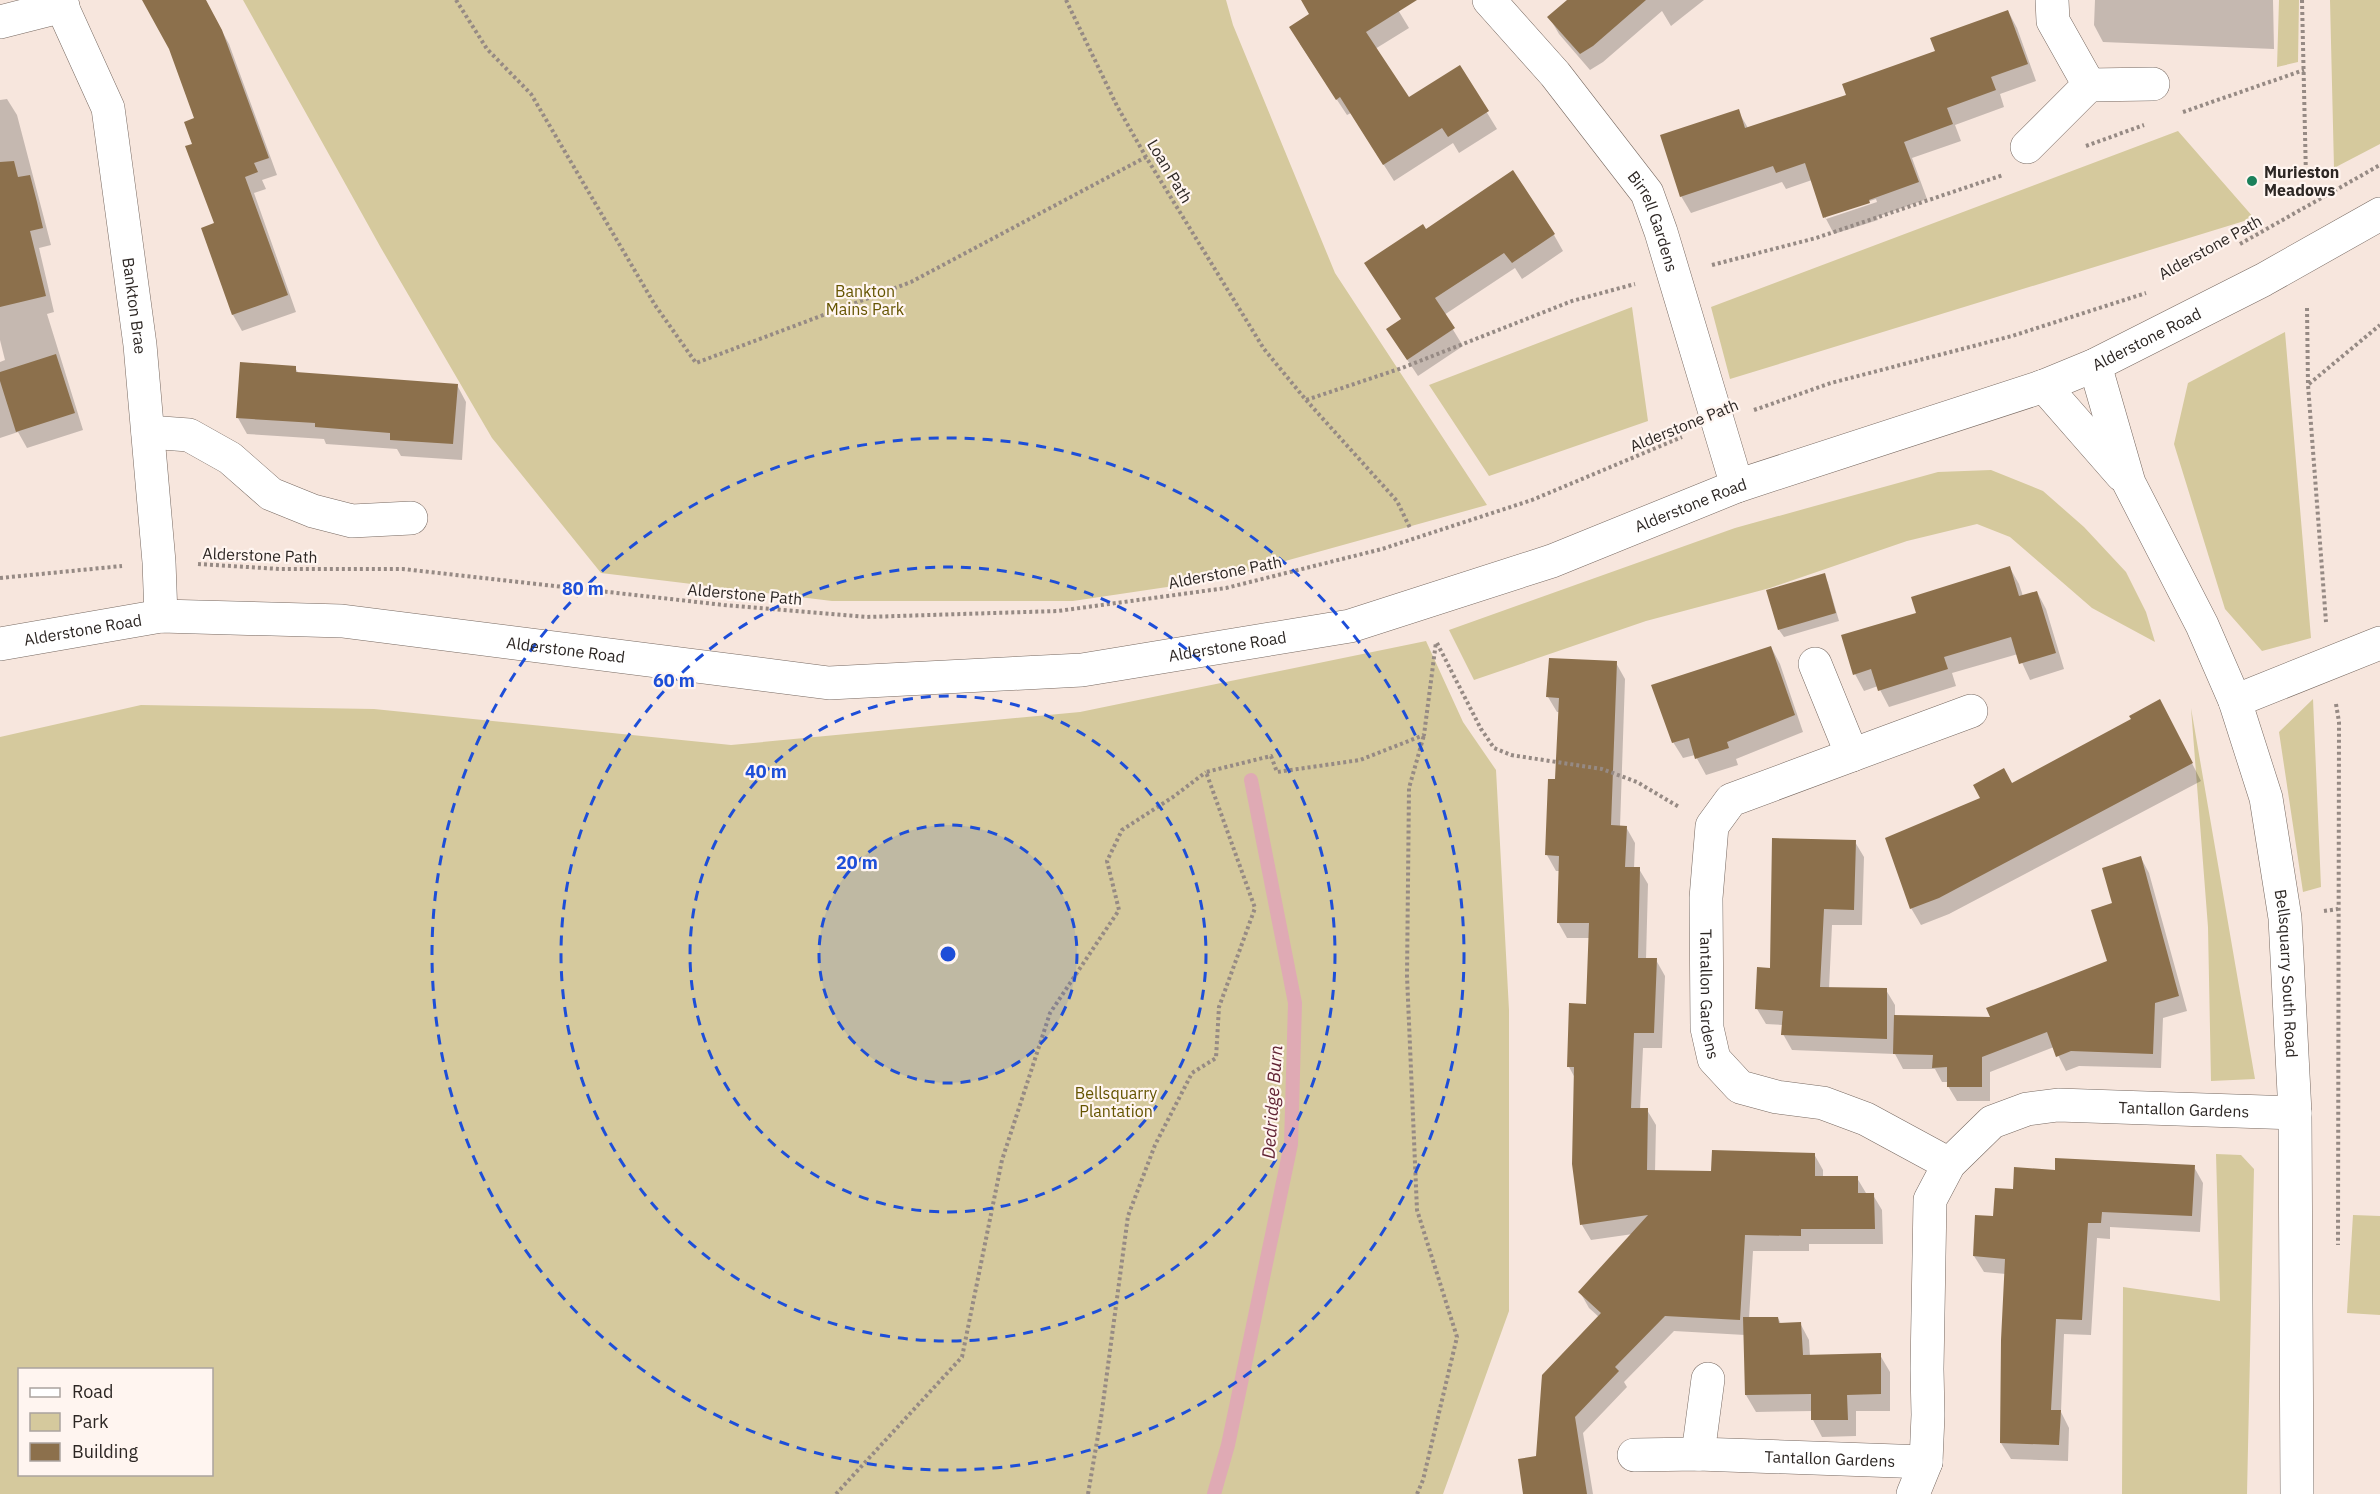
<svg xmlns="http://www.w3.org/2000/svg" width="2380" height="1494" viewBox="0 0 2380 1494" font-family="'IBM Plex Sans',sans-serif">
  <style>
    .green { fill: #d5c99d; fill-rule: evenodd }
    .shadow { fill: #0003; fill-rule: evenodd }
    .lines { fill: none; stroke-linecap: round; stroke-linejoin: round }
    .stream { stroke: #dfaab4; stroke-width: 14 }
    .building { fill: #8c704c }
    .minor-casing { stroke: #776961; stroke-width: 34 }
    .path { stroke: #968a84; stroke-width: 4; stroke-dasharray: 3 3; stroke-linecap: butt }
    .minor { stroke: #fff; stroke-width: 33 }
    .ring { fill: none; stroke: #1d4ed8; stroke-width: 3; stroke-dasharray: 10 8 }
    .poi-dot { fill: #1b805a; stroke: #fff5f0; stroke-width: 2 }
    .labels { text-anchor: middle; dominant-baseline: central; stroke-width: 4.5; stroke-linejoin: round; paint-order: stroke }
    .street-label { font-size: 16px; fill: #2d2724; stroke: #fff5f0 }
    .poi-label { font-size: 16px; font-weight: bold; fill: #2d2724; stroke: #fff5f0; text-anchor: start }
    .park-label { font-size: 16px; fill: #655400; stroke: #fff5f0 }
    .water-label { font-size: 18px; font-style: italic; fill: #612233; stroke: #fff5f0 }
    .centre { fill: #1d4ed8; stroke: #fff5f0; stroke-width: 3 }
    .ring-label { font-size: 18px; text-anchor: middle; font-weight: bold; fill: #1d4ed8; stroke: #fff5f0; stroke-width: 4.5; stroke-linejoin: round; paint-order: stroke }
  </style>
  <rect width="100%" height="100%" fill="#f7e6dd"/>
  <!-- green -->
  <path class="green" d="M 243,0 L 1226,0 L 1233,25 L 1335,273 L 1487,505 L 1221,579 L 1073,601 L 832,601 L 601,573 L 492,438 L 381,248 Z
    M 2279,0 L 2299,0 L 2298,62 L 2277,67 Z
    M 2330,0 L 2380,0 L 2380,144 L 2334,168 Z
    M 2178,131 L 2254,218 L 1730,379 L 1711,307 Z
    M 1632,307 L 1648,421 L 1489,476 L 1429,385 Z
    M 2285,332 L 2311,638 L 2262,651 L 2225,609 L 2174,444 L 2188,383 Z
    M 1991,470 L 2043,491 L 2084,527 L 2126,572 L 2146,612 L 2155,642 L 2092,608 L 2010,537 L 1977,524 L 1907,541 L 1770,588 L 1646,621 L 1474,680 L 1449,630 L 1735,528 L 1938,472 Z
    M 1426,641 L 1463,722 L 1496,770 L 1509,1010 L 1509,1311 L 1443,1494 L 0,1494 L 0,737 L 141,705 L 374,709 L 731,745 L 1080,712 ZM 20,1370 L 212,1370 L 212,1474 L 20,1474 Z
    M 2313,699 L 2321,887 L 2303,892 L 2279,732 Z
    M 2191,708 L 2255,1079 L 2211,1081 L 2208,927 Z
    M 2216,1154 L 2241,1155 L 2254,1169 L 2247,1494 L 2122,1494 L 2123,1287 L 2220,1301 Z
    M 2353,1215 L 2380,1216 L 2380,1315 L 2347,1313 Z"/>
  <!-- shadow -->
  <path class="shadow" d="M 144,0 L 205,0 L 229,44 L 277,175 L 262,180 L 266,189 L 254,193 L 296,312 L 242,331 L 233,315 L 203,229 L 216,224 L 193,145 L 195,119 L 170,49 Z
    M 1302,0 L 1392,0 L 1409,28 L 1375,49 L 1408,99 L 1459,67 L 1497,129 L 1459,153 L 1453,143 L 1394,181 L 1351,113 L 1347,115 L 1300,44 L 1311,14 Z
    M 1569,0 L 1704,0 L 1671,26 L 1662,11 L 1603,62 L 1590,70 L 1559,34 L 1549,17 Z
    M 2095,0 L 2273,0 L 2274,49 L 2103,42 L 2094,25 Z
    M 2008,11 L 2017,28 L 2036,81 L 2000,94 L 2004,107 L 1955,125 L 1961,141 L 1912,158 L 1927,199 L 1877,217 L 1878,220 L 1834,234 L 1825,217 L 1812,180 L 1786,189 L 1782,182 L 1691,213 L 1681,196 L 1738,111 L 1748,128 L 1848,96 L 1937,52 ZM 1876,199 L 1877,202 L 1826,219 L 1826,215 Z
    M 7,99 L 17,115 L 51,245 L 39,248 L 54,312 L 47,314 L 83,430 L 27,448 L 18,432 L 0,438 L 0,362 L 5,360 L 0,340 L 0,100 Z
    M 1426,231 L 1554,235 L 1563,251 L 1522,279 L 1515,268 L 1444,315 L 1463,346 L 1418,376 L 1398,346 L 1402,320 Z
    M 295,368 L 299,374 L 457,385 L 466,402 L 462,460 L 401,456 L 397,449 L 326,444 L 324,439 L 247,434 L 238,418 Z
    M 2010,568 L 2019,584 L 2023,596 L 2037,592 L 2046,609 L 2064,669 L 2030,680 L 2018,654 L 1952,673 L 1956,686 L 1889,707 L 1878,686 L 1864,691 L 1855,674 L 1917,614 Z
    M 1824,575 L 1828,583 L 1839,621 L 1784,637 L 1779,630 Z
    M 1771,647 L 1780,664 L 1803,732 L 1736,759 L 1738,765 L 1706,775 L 1695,755 L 1683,758 L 1673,742 Z
    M 1616,663 L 1625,679 L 1620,827 L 1626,827 L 1635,843 L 1634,869 L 1639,869 L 1648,884 L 1646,959 L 1656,960 L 1665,976 L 1662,1048 L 1643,1048 L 1640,1110 L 1647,1110 L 1656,1125 L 1655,1172 L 1713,1173 L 1814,1154 L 1823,1170 L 1823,1177 L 1857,1178 L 1866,1193 L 1873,1195 L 1882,1210 L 1883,1244 L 1809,1244 L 1809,1251 L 1753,1251 L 1749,1319 L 1778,1318 L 1781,1324 L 1800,1323 L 1809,1340 L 1810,1356 L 1880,1355 L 1890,1372 L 1890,1411 L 1856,1411 L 1856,1436 L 1822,1437 L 1813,1420 L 1813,1411 L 1756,1412 L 1746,1395 L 1745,1335 L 1674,1331 L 1624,1382 L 1627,1387 L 1583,1433 L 1593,1494 L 1525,1494 L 1538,1457 L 1599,1317 L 1589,1308 L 1580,1292 L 1633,1234 L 1591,1240 L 1582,1225 L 1574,1164 L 1575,1078 L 1569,1067 L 1587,1005 L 1590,938 L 1567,938 L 1558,922 L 1560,871 L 1556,871 L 1547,855 L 1556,781 L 1560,712 L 1557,712 L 1548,697 Z
    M 2169,718 L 2201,781 L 1949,914 L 1921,925 L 1911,908 L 1982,799 Z
    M 1855,842 L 1864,857 L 1862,925 L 1832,925 L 1829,989 L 1886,990 L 1895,1005 L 1895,1017 L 1992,1018 L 2109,962 L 2114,904 L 2141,858 L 2149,873 L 2187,1011 L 2163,1018 L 2161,1068 L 2079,1066 L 2066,1071 L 2054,1047 L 1990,1072 L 1990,1101 L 1957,1101 L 1948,1086 L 1949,1082 L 1942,1082 L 1935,1069 L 1903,1069 L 1895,1054 L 1792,1050 L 1783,1034 L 1783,1025 L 1766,1024 L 1757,1009 L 1771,969 Z
    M 2194,1167 L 2203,1183 L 2200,1232 L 2110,1227 L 2110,1239 L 2097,1238 L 2091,1335 L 2064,1334 L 2061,1412 L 2069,1428 L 2068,1461 L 2011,1459 L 2001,1443 L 2006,1274 L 1984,1272 L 1974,1256 L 1994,1218 L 2014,1191 L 2056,1171 Z"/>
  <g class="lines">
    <!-- stream -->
    <path class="stream" d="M 1214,1494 L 1228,1445 L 1291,1144 L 1295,1003 L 1251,780"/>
  </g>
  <!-- building -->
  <path class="building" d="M 142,0 L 206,0 L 222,30 L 269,158 L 254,163 L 258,172 L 245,177 L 288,295 L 232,315 L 201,228 L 214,223 L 185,146 L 192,144 L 184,122 L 194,118 L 169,49 Z
    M 1301,0 L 1417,0 L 1366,32 L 1409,97 L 1460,65 L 1489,111 L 1448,137 L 1442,128 L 1383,165 L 1340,97 L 1336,100 L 1289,27 L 1309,14 Z
    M 1567,0 L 1646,0 L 1593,46 L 1580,54 L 1547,17 Z
    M 2008,10 L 2028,64 L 1991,77 L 1996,90 L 1947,108 L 1953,124 L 1904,142 L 1919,182 L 1869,200 L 1870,203 L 1823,218 L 1805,163 L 1776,173 L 1773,166 L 1680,197 L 1660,135 L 1739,109 L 1745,128 L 1846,95 L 1842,84 L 1935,51 L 1930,38 Z
    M 14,161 L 18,177 L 30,175 L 37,202 L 43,228 L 30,231 L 46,296 L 0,307 L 0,162 Z
    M 1513,170 L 1555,234 L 1512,263 L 1504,253 L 1435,298 L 1455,328 L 1407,360 L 1386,329 L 1401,319 L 1364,263 L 1423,224 L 1426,229 Z
    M 56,354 L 75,413 L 16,432 L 0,381 L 0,372 Z
    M 240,362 L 296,366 L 296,372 L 458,384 L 453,444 L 390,440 L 390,433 L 315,427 L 315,423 L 236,418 Z
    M 2010,566 L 2019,596 L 2037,591 L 2056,653 L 2019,664 L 2011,637 L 1944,657 L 1948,669 L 1878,691 L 1871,669 L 1853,675 L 1841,635 L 1916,613 L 1911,597 Z
    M 1825,573 L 1836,613 L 1778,630 L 1766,590 Z
    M 1771,646 L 1795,715 L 1727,742 L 1729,748 L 1695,759 L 1689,738 L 1672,743 L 1651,685 Z
    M 1549,658 L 1617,661 L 1611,825 L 1627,826 L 1625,867 L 1640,867 L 1638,958 L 1657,958 L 1654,1033 L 1634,1033 L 1631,1108 L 1648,1108 L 1647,1170 L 1711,1171 L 1712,1150 L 1815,1153 L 1815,1176 L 1858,1176 L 1858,1193 L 1874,1193 L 1875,1229 L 1801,1229 L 1801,1236 L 1745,1235 L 1740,1320 L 1665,1316 L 1615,1367 L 1619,1371 L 1575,1417 L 1587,1494 L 1523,1494 L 1518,1459 L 1536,1456 L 1542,1375 L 1601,1313 L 1578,1292 L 1648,1215 L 1580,1225 L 1572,1164 L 1574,1067 L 1567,1067 L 1569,1003 L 1586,1004 L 1589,923 L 1557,923 L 1559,856 L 1545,855 L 1548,779 L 1555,779 L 1559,698 L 1546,697 Z
    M 2160,699 L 2193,763 L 1939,898 L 1910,909 L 1885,838 L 1980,798 L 1973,785 L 2004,768 L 2012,783 L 2131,719 L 2129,716 Z
    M 1772,838 L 1856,840 L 1854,910 L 1824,909 L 1820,987 L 1887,988 L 1887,1039 L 1781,1035 L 1783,1011 L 1755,1009 L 1757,967 L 1770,968 Z
    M 2141,856 L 2179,996 L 2155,1003 L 2153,1054 L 2071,1051 L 2056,1057 L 2047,1032 L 1982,1057 L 1982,1087 L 1947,1087 L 1947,1067 L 1932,1068 L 1933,1055 L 1893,1054 L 1894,1015 L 1990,1017 L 1986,1008 L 2107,961 L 2091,910 L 2112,903 L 2102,868 Z
    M 2055,1158 L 2195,1165 L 2192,1216 L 2102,1212 L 2101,1223 L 2088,1223 L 2082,1320 L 2056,1319 L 2051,1410 L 2061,1410 L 2059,1445 L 2000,1443 L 2001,1340 L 2005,1259 L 1973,1256 L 1975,1215 L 1993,1216 L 1995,1188 L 2013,1189 L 2014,1167 L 2055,1170 Z
    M 1743,1317 L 1778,1317 L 1779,1323 L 1801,1322 L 1803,1355 L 1881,1353 L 1881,1394 L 1847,1395 L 1848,1420 L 1811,1420 L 1811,1394 L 1745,1395 Z"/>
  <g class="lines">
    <defs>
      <g id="minor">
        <path id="s1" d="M 59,0 L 108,108 L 140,345 L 159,562 L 161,616"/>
        <path id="s2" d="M 1489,0 L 1555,74 L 1647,193 L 1661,232 L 1737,486"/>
        <path d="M 0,22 L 63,6"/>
        <path d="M 2089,85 L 2153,84"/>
        <path d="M 2027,147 L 2089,85 L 2053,21 L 2052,0"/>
        <path id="s3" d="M 2095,365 L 2129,483 L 2202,625 L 2235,701 L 2266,798 L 2285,918 L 2295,1113 L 2297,1494"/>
        <path d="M 2044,386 L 2122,475"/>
        <path d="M 148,432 L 189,435 L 230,458 L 271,494 L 313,511 L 352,521 L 411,518"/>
        <path id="s4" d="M 0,644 L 161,616 L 342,621 L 829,683 L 1082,670 L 1350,626 L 1552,561 L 1737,486 L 2044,386 L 2095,365 L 2263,280 L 2380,214"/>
        <path id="s5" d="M 1815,664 L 1852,755 L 1731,800 L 1712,826 L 1706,898 L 1707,1028 L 1714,1059 L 1740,1087 L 1777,1097 L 1823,1103 L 1866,1119 L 1949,1164"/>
        <path d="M 2235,701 L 2380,643"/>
        <path d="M 1852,755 L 1971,711"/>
        <path d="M 1698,1454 L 1708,1379"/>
        <path id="s6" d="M 1634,1455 L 1698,1454 L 1926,1462"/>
        <path id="s7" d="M 1913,1494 L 1926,1462 L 1928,1415 L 1927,1369 L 1930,1200 L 1949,1164 L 1992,1122 L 2027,1109 L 2058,1105 L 2295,1113"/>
      </g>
    </defs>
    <!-- minor casing -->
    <use href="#minor" class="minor-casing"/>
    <!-- path -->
    <path class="path" d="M 456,0 L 487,49 L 531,94 L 655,305 L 696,363 L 911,282 L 1146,157
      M 1066,0 L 1117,106 L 1146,157 L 1264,349 L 1306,400 L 1402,368 L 1572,301 L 1635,284
      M 2302,0 L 2306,178
      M 2183,112 L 2304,70
      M 2086,146 L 2144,125
      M 2240,244 L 2380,165
      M 1712,265 L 1816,238 L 2003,175
      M 2307,308 L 2308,385 L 2326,622
      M 2309,384 L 2380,325
      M 1306,400 L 1397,501 L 1410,528
      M 1754,410 L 1831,383 L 2012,336 L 2146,293
      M 198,564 L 280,569 L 403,569 L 724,605 L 866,617 L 1058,611 L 1226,588 L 1382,549 L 1532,500 L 1682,437
      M 0,578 L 122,566
      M 1437,643 L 1481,729 L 1494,748 L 1511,755 L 1602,769 L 1637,782 L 1679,807
      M 2336,704 L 2339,722 L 2338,1245
      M 2324,911 L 2338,909
      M 836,1494 L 962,1357 L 1002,1160 L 1050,1013 L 1119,910 L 1107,861 L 1122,830 L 1173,797 L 1206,772
      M 1088,1494 L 1101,1418 L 1128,1216 L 1155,1145 L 1192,1073 L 1216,1058 L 1219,1007 L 1255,908 L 1206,772 L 1271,756 L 1277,772 L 1360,760 L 1424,735 L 1436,642
      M 1417,1494 L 1423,1480 L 1457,1337 L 1417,1210 L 1407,976 L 1409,788 L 1424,735"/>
    <!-- minor -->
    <use href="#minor" class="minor"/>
  </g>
  <!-- distance rings -->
  <circle cx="948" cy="954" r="129" fill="#1d4ed8" fill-opacity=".12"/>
  <g class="ring">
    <circle cx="948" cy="954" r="129"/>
    <circle cx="948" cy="954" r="258"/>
    <circle cx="948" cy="954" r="387"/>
    <circle cx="948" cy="954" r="516"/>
  </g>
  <!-- markers -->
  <circle class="poi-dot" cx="2252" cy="181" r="6"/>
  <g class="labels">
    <!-- street labels -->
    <g class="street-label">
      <text transform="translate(1170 171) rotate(59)">Loan Path</text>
      <text stroke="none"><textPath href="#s2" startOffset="278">Birrell Gardens</textPath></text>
      <text transform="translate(2210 247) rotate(-29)">Alderstone Path</text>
      <text stroke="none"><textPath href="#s1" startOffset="318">Bankton Brae</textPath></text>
      <text stroke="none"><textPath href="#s4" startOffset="2208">Alderstone Road</textPath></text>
      <text transform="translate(1684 425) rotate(-22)">Alderstone Path</text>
      <text stroke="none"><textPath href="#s4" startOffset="1722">Alderstone Road</textPath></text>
      <text transform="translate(260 555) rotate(2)">Alderstone Path</text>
      <text transform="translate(1225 572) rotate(-11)">Alderstone Path</text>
      <text transform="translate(745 594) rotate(5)">Alderstone Path</text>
      <text stroke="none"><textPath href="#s4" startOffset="84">Alderstone Road</textPath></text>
      <text stroke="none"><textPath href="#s4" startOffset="1236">Alderstone Road</textPath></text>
      <text stroke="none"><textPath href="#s4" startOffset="570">Alderstone Road</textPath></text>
      <text stroke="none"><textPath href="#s3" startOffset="644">Bellsquarry South Road</textPath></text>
      <text stroke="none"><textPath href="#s5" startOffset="428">Tantallon Gardens</textPath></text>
      <text stroke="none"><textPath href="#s7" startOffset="592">Tantallon Gardens</textPath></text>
      <text stroke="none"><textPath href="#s6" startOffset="196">Tantallon Gardens</textPath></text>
    </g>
    <!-- poi labels -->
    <g class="poi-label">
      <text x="2264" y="172">Murieston<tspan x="2264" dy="18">Meadows</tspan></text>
    </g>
    <!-- park labels -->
    <g class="park-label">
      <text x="865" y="291">Bankton<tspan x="865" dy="18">Mains Park</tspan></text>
      <text x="1116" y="1093">Bellsquarry<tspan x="1116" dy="18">Plantation</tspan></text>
    </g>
    <!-- water labels -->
    <g class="water-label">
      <text transform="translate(1272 1102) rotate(-86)">Dedridge Burn</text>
    </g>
  </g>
  <circle cx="948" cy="954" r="9" class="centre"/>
  <g class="ring-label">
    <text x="583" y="595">80 m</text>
    <text x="674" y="687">60 m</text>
    <text x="766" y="778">40 m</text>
    <text x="857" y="869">20 m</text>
  </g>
  <!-- legend -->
  <rect x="18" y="1368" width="195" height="108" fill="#fff5f0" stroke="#aba39e" stroke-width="1.5"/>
  <rect x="30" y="1388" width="30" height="9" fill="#ffffff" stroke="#aba39e" stroke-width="1.5"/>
  <text x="72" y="1398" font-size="18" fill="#2d2724">Road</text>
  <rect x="30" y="1413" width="30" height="18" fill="#d5c99d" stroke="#aba39e" stroke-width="1.5"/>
  <text x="72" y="1428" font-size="18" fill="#2d2724">Park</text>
  <rect x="30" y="1443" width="30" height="18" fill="#8c704c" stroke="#aba39e" stroke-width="1.5"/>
  <text x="72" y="1458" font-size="18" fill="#2d2724">Building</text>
</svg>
